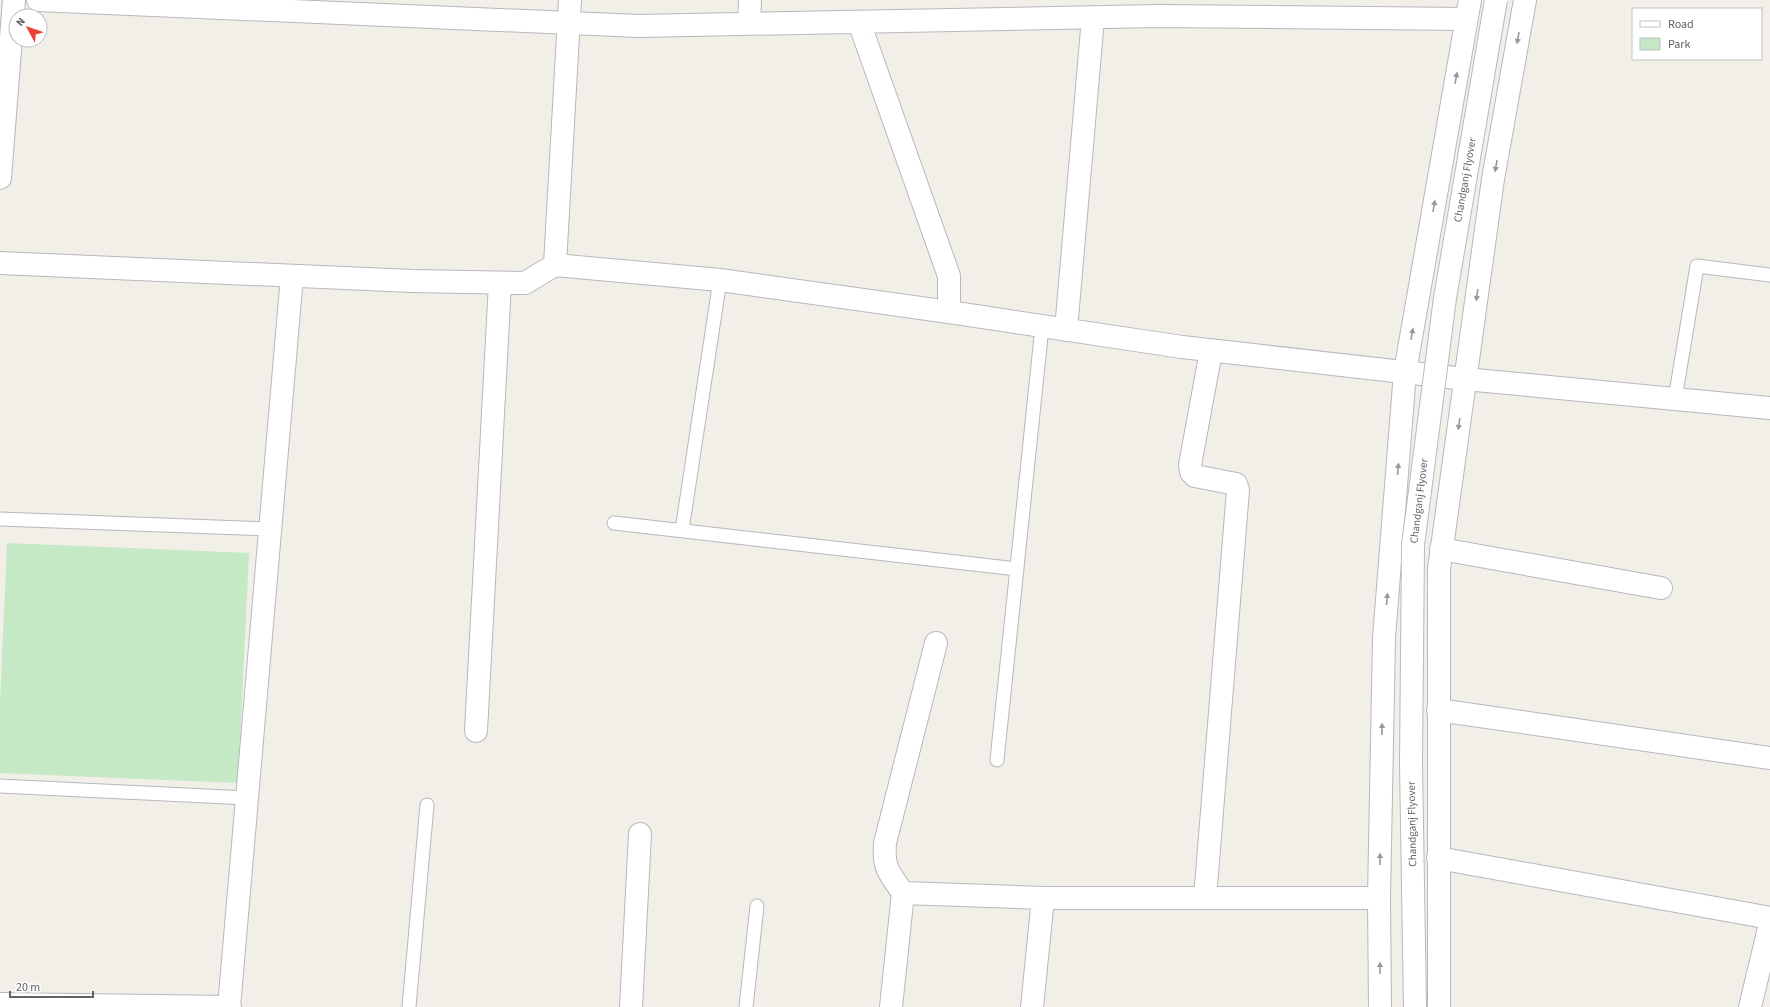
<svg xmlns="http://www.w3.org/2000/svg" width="1770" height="1007" viewBox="0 0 1770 1007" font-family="'Source Sans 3',sans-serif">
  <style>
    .park { fill: #c5e8c5 }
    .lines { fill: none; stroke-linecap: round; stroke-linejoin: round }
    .service-casing { stroke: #b5b8bc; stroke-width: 15 }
    .minor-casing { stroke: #b5b8bc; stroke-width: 24 }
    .tertiary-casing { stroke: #b5b8bc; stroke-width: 24 }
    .service { stroke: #fff; stroke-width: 13 }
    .minor { stroke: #fff; stroke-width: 22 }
    .tertiary { stroke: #fff; stroke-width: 22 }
    .secondary-bridge-casing { stroke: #b6babf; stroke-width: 24; stroke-linecap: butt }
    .secondary-bridge { stroke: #fff; stroke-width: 22 }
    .oneway { fill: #979a9d }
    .labels { text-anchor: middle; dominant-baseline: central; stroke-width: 3; stroke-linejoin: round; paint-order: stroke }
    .street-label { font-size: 11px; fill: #5f6368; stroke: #fff }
  </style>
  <rect width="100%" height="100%" fill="#f1efe8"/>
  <!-- park -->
  <path class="park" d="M 7,543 L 249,553 L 238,783 L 0,773 L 0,705 Z"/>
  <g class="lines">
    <defs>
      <path id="service" d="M 1675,399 L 1697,266 L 1770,275
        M 0,519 L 270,529
        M 614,523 L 1017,569
        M 682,530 L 720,280
        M 997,760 L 1042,327
        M 0,786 L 247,798
        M 409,1007 L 427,805
        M 746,1007 L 757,906"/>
      <path id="minor" d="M 38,0 L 639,26 L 1157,16 L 1466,19
        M 859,22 L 949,276 L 949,312
        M 749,24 L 750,0
        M 0,178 L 14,0
        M 0,263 L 412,281 L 525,283 L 555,265 L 720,280 L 949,312 L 1182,347 L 1465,379 L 1770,408
        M 555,265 L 570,0
        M 1066,330 L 1093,18
        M 1441,549 L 1661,588
        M 1438,710 L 1770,758
        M 476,731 L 500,283
        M 1438,858 L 1770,918
        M 903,893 L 1043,898 L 1379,898
        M 1205,898 L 1238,490 L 1236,484 L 1195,476 L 1191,472 L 1190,465 L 1211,351
        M 0,1004 L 230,1007
        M 229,1007 L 292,276
        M 631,1007 L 640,834
        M 891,1007 L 903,893 C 889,873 883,868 885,843 L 936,643
        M 1032,1007 L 1043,898
        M 1750,1007 L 1770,924"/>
      <path id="tertiary" d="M 1380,1007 L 1379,898 L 1384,638 L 1405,372 L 1470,0
        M 1439,1007 L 1439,569 L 1493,179 L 1525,0"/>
    </defs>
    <!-- service casing -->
    <use href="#service" class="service-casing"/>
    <!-- minor casing -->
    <use href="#minor" class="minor-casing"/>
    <!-- tertiary casing -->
    <use href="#tertiary" class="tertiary-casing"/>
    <!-- service -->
    <use href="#service" class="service"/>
    <!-- minor -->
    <use href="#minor" class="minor"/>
    <!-- tertiary -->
    <use href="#tertiary" class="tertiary"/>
    <defs>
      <path id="secondary-bridge" d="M 1415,1007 L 1411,763 L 1413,545 L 1445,298 L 1496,0"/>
    </defs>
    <!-- secondary-bridge casing -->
    <use href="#secondary-bridge" class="secondary-bridge-casing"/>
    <!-- secondary-bridge -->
    <use href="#secondary-bridge" class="secondary-bridge"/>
  </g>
  <!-- one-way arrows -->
  <defs><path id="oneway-solid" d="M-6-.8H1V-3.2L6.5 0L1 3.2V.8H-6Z"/></defs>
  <g class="oneway">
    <use href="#oneway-solid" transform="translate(1518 38) rotate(100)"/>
    <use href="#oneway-solid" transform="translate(1456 78) rotate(-80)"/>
    <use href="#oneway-solid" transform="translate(1496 166) rotate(100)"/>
    <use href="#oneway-solid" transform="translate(1434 206) rotate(-80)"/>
    <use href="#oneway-solid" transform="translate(1477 295) rotate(98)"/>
    <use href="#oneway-solid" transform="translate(1412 334) rotate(-80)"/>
    <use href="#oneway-solid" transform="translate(1459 424) rotate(98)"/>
    <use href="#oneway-solid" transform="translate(1398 469) rotate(-85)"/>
    <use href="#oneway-solid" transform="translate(1387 599) rotate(-85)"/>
    <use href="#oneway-solid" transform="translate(1382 729) rotate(-89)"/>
    <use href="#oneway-solid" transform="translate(1380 859) rotate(-89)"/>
    <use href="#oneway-solid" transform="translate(1380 968) rotate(-91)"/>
  </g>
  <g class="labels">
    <!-- street labels -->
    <g class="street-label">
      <text transform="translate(1465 180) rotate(-80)">Chandganj Flyover</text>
      <text transform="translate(1419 501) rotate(-83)">Chandganj Flyover</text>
      <text transform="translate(1412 824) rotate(-91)">Chandganj Flyover</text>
    </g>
  </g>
  <!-- legend -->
  <rect x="1632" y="8" width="130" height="52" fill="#ffffff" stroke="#bfc1c3"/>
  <rect x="1640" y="21" width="20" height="6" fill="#ffffff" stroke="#bfc1c3"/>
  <text x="1668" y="28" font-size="12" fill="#5f6368">Road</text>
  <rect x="1640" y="38" width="20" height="12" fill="#c5e8c5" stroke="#bfc1c3"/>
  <text x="1668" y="48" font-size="12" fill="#5f6368">Park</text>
  <!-- north arrow -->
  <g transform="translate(28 28) rotate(310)"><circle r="19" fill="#ffffff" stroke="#bfc1c3"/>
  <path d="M0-3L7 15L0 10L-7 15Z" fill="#ea4335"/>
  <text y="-6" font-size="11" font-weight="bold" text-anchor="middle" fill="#5f6368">N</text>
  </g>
  <!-- scale -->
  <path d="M10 991v6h83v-6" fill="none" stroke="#5f6368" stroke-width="2"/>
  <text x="16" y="991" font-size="12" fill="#5f6368" stroke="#ffffff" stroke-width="3" paint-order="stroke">20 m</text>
</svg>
